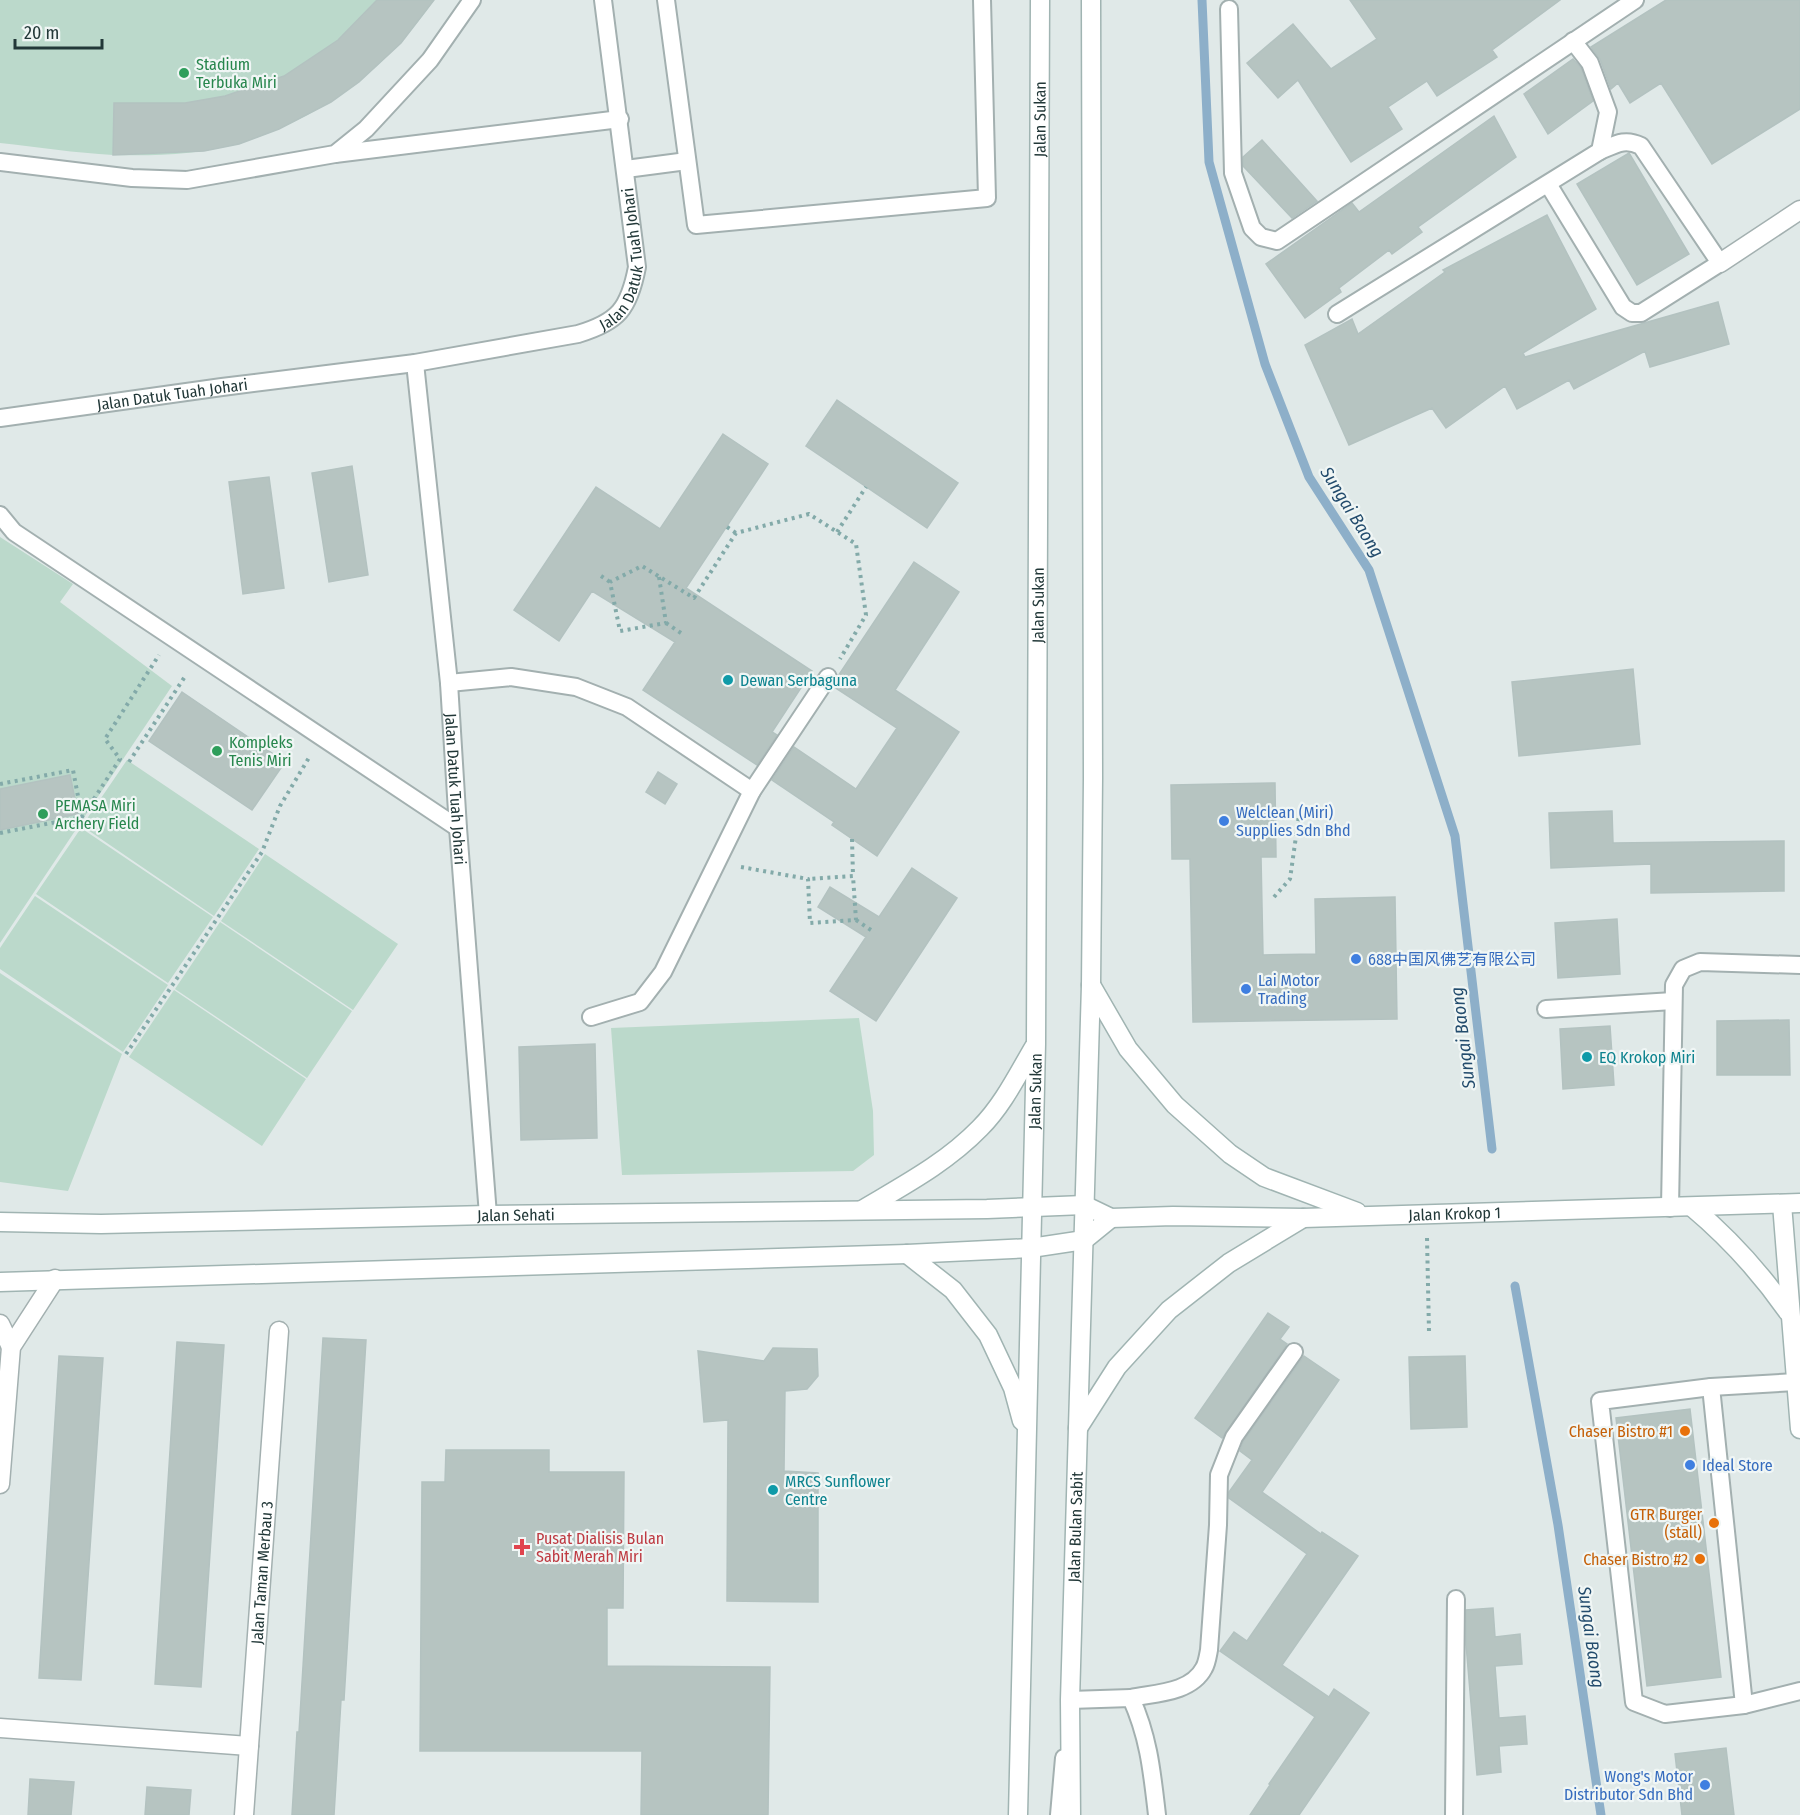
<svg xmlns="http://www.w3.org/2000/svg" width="1800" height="1815" viewBox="0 0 1800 1815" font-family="'Fira Sans Condensed','Noto Sans SC',sans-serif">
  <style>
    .green { fill: #bbd9cb }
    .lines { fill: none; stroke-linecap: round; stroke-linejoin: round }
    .stream { stroke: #8dafc9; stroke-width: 9 }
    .building { fill: #b6c4c1; stroke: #b3c2c0; stroke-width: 1.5 }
    .lane-casing { stroke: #a3b0b0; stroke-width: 20 }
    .street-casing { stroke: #a3b0b0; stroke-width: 21 }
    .secondary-casing { stroke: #a0b4b2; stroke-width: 21 }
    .path { stroke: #83aaa9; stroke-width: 4; stroke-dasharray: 3 4.5; stroke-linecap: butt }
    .lane { stroke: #fff; stroke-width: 16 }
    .street { stroke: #fff; stroke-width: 18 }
    .secondary { stroke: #fff; stroke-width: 18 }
    .leisure-dot { fill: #2e9e5b; stroke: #f0f6f5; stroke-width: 2 }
    .culture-dot { fill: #0f9aa8; stroke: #f0f6f5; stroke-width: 2 }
    .shop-dot { fill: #3f7fe0; stroke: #f0f6f5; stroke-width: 2 }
    .food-dot { fill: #e8710a; stroke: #f0f6f5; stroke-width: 2 }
    .health-dot { fill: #e0444e; stroke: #f0f6f5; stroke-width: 2 }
    .labels { text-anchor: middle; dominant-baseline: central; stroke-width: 4.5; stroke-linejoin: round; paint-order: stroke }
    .leisure-label { font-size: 16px; fill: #27864d; stroke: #f0f6f5; text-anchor: start }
    .street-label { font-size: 16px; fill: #223838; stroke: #f0f6f5 }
    .culture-label { font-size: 16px; fill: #0d838f; stroke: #f0f6f5; text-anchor: start }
    .shop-label { font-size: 16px; fill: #366cbe; stroke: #f0f6f5; text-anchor: start }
    .food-label { font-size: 16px; fill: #c56008; stroke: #f0f6f5; text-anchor: end }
    .health-label { font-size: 16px; fill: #be3a42; stroke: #f0f6f5; text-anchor: start }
    .water-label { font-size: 18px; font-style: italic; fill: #234c6d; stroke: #f0f6f5 }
  </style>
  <rect width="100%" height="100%" fill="#e0e9e8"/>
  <!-- green -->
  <path class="green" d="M 0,0 L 434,0 C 387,69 320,119 240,143 C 201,155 154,156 113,155 C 76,153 37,147 0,143 Z
    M 0,537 L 73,584 L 60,602 L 172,686 L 0,943 Z
    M 127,760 L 259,849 L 214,916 L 82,826 Z
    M 81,828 L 213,917 L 168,983 L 36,894 Z
    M 265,854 L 398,944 L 353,1010 L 221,921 Z
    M 35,896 L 168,985 L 123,1052 L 0,969 L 0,948 Z
    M 220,922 L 352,1011 L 307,1078 L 175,989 Z
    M 0,973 L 122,1054 L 68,1191 L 0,1182 Z
    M 174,990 L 306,1079 L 262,1146 L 129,1057 Z
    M 859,1018 L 873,1111 L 874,1155 L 853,1171 L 622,1175 L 611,1028 Z"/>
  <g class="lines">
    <!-- stream -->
    <path class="stream" d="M 1202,0 L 1209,162 L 1265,364 L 1309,477 L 1369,570 L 1455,836 L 1492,1149
      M 1515,1286 L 1558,1525 L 1601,1815"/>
  </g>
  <!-- building -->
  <path class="building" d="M 377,0 L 434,0 L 401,43 L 359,82 L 331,102 L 279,129 L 239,144 L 204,151 L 113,155 L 114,103 L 185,103 L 225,96 L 284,76 L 338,40 Z
    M 1350,0 L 1560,0 L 1492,50 L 1497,57 L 1437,96 L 1427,81 L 1388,107 L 1402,129 L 1351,162 L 1298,80 L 1278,98 L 1247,63 L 1293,24 L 1331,69 L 1377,39 Z
    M 1666,0 L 1800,0 L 1800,109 L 1712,164 L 1661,83 L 1630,103 L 1618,83 L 1611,89 L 1600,59 L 1591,47 Z
    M 1573,59 L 1581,68 L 1593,101 L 1548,134 L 1524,94 Z
    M 1494,116 L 1516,157 L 1418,227 L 1422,232 L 1392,254 L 1389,250 L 1339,288 L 1341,292 L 1305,318 L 1266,264 L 1352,203 L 1359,212 Z
    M 1262,140 L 1317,201 L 1292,218 L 1243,166 L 1243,157 Z
    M 1629,153 L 1689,254 L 1637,285 L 1577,184 Z
    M 1547,215 L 1596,309 L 1523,353 L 1525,357 L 1718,302 L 1729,344 L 1650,367 L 1645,351 L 1574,389 L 1569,380 L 1517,409 L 1505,386 L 1446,428 L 1432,408 L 1349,445 L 1305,345 L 1352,319 L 1358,334 L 1445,272 L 1443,270 Z
    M 837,400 L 958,483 L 927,528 L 806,446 Z
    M 723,434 L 768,464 L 686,588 L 812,671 L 772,732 L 777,735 L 757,765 L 643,690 L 675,642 L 592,591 L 559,641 L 514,610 L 596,487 L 660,529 Z
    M 352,466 L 368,575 L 329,582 L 312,473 Z
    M 269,477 L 284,588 L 243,594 L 229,482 Z
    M 914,562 L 959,592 L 895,690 L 959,732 L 877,856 L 832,825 L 834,822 L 772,780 L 794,747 L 856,789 L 897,728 L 834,687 L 838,676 Z
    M 1633,669 L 1640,744 L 1519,756 L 1512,682 Z
    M 182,692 L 285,762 L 252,810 L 149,741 Z
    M 658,772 L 677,784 L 665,804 L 646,792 Z
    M 70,775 L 78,814 L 0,830 L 0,789 Z
    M 1275,783 L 1276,857 L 1261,857 L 1263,955 L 1316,954 L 1315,899 L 1395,897 L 1397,1019 L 1193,1022 L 1190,859 L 1172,859 L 1171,785 Z
    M 1612,811 L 1613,843 L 1784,841 L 1784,891 L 1651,893 L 1651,864 L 1551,868 L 1549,813 Z
    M 912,868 L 957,898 L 876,1021 L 830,991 L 866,937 L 818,907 L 830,887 L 879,917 Z
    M 1617,919 L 1620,974 L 1558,978 L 1555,923 Z
    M 1789,1020 L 1790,1075 L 1717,1075 L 1717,1021 Z
    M 1610,1026 L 1614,1085 L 1563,1089 L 1560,1029 Z
    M 595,1044 L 597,1138 L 521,1140 L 519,1047 Z
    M 1268,1313 L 1289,1327 L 1280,1339 L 1287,1344 L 1222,1438 L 1195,1418 Z
    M 323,1338 L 366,1340 L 344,1700 L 341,1700 L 334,1815 L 292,1815 L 297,1732 L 299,1732 Z
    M 177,1342 L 224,1345 L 201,1687 L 155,1684 Z
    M 773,1348 L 817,1349 L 818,1376 L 807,1389 L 785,1391 L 784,1471 L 818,1473 L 818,1602 L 727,1601 L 728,1420 L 704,1422 L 698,1351 L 764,1361 Z
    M 59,1356 L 103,1358 L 81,1680 L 39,1678 Z
    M 1304,1356 L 1339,1380 L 1262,1492 L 1321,1534 L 1322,1532 L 1358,1556 L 1282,1665 L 1329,1697 L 1334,1689 L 1369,1713 L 1299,1815 L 1250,1815 L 1270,1785 L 1269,1784 L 1315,1717 L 1220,1651 L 1234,1632 L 1247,1641 L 1307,1554 L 1229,1498 L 1229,1492 L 1252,1460 L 1240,1451 L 1243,1442 Z
    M 1465,1356 L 1467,1427 L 1411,1429 L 1409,1357 Z
    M 1690,1409 L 1721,1677 L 1647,1686 L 1616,1418 Z
    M 446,1450 L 549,1450 L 549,1472 L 624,1472 L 623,1608 L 607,1608 L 607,1666 L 770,1667 L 768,1815 L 641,1815 L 642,1751 L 420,1751 L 422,1482 L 445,1482 Z
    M 1493,1608 L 1495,1637 L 1520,1634 L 1522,1664 L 1495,1666 L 1499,1718 L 1525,1716 L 1527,1744 L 1499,1746 L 1501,1772 L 1477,1775 L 1466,1644 L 1466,1610 Z
    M 1726,1748 L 1734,1815 L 1682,1815 L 1675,1754 Z
    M 30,1779 L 74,1782 L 71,1815 L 28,1815 Z
    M 147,1787 L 191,1790 L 189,1815 L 145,1815 Z"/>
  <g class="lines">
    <defs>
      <g id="lane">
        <path d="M 666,0 L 696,225 L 987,198 L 982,0"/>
        <path d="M 1229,9 L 1233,173 L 1252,228 L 1261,237 L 1277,241 L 1635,0"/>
        <path d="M 335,154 L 620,119"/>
        <path d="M 0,162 L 132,178 L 187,180 L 335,154 L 366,129 L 430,60 L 472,0"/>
        <path d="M 626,169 L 687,161"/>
        <path d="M 1548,184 L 1623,307 L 1632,313 L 1641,313 L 1720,263 L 1641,146 C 1625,138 1616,144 1600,151"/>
        <path d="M 1337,314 L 1600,151 L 1608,112 L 1590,63 L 1573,41"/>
        <path id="s1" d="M 415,363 L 449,683 L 458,828 L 488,1215"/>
        <path id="s2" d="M 0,418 L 222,387 L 415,363 L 578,334 C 618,322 629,309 637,267 L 603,0"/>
        <path d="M 0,515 L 14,532 L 458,828"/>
        <path d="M 449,683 L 511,677 L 576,687 L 627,707 L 752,791"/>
        <path d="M 1546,1009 L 1673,1001"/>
        <path d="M 591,1017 L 640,1002 L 663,972 L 752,791 L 828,677"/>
        <path d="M 1670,1208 L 1674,985 L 1683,969 L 1700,962 L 1800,965"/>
        <path d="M 1796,1382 L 1711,1387 L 1600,1401 L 1634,1702 L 1665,1714 L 1744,1705 L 1800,1691"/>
        <path d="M 1711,1387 L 1744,1705"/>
        <path d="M 1131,1698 C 1155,1693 1191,1693 1204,1668 C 1207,1663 1208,1655 1209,1650 L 1218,1525 L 1219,1475 L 1234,1437 L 1294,1352"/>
        <path d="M 1070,1700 L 1131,1698 C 1149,1738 1152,1772 1157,1815"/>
        <path d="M 1059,1815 L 1064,1758"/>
        <path d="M 1454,1815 L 1456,1599"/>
      </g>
      <g id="street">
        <path d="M 1720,263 L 1800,210"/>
        <path d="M 0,1324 L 11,1347"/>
        <path d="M 0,1484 L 11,1347 L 55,1279"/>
        <path d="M 0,1728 L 249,1746"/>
        <path id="s3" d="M 244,1815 L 279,1331"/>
      </g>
      <g id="secondary">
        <path d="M 1091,985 L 1128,1049 L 1175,1105 L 1230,1154 L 1264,1177 L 1357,1212"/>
        <path d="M 1782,1204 L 1800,1429"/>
        <path d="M 1692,1207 C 1729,1238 1760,1272 1788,1312"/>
        <path d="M 862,1210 C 904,1185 946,1163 980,1128 C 1003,1105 1018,1074 1034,1047"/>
        <path id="s4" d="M 0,1222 L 101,1224 L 488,1215 L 987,1209 L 1084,1205 L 1111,1218 L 1173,1216 L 1303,1218 L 1800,1203"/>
        <path d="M 907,1254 L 953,1290 L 988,1335 L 1013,1388 L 1022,1421"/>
        <path d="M 0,1282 L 907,1254 L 1031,1248 L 1084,1240 L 1111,1218"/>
        <path d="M 1078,1428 L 1117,1367 L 1169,1310 L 1229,1263 L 1303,1218"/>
        <path id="s5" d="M 1018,1815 L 1036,1044 L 1040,0"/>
        <path id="s6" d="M 1071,1815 L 1070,1700 L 1091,985 L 1093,778 L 1091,0"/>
      </g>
    </defs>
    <!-- lane casing -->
    <use href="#lane" class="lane-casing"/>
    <!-- street casing -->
    <use href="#street" class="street-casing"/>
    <!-- secondary casing -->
    <use href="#secondary" class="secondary-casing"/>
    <!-- path -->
    <path class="path" d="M 727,527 L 736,533
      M 837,532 L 866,487
      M 601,576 L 610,582
      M 659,577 L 666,623 L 620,631 L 610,582 L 642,566 L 694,598 L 736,533 L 809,514 L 856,544 L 866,615 L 840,659
      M 666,623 L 681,633
      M 129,762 L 186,675
      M 0,784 L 73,770 L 82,817
      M 0,833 L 82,817 L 120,759 L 105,739 L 159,655
      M 852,839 L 853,876
      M 741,867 L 808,879 L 810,923 L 856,920 L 853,876 L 808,879
      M 1274,897 L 1290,879 L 1299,815
      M 856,920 L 871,930
      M 126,1054 L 262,852 L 280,806 L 310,756
      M 1427,1238 L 1429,1332"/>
    <!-- lane -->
    <use href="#lane" class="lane"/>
    <!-- street -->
    <use href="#street" class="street"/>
    <!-- secondary -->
    <use href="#secondary" class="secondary"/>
  </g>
  <!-- markers -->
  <g class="leisure-dot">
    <circle cx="184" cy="73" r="6"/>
    <circle cx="217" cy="751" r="6"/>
    <circle cx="43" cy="814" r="6"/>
  </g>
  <g class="culture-dot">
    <circle cx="728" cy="680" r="6"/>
    <circle cx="1587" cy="1057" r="6"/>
    <circle cx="773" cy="1490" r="6"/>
  </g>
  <g class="shop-dot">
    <circle cx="1224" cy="821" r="6"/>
    <circle cx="1356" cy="959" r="6"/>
    <circle cx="1246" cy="989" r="6"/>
    <circle cx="1690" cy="1465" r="6"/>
    <circle cx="1705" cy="1785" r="6"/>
  </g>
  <g class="food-dot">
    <circle cx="1685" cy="1431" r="6"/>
    <circle cx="1714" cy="1523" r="6"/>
    <circle cx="1700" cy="1559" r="6"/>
  </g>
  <path class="health-dot" d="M519 1538h6v6h6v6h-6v6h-6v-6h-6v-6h6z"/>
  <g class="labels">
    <!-- leisure labels -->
    <g class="leisure-label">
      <text x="196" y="64">Stadium<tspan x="196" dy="18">Terbuka Miri</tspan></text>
      <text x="229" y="742">Kompleks<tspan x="229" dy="18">Tenis Miri</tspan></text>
      <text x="55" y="805">PEMASA Miri<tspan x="55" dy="18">Archery Field</tspan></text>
    </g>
    <!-- street labels -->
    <g class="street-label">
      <text stroke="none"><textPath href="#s5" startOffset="1696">Jalan Sukan</textPath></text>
      <text stroke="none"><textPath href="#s2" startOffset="684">Jalan Datuk Tuah Johari</textPath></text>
      <text stroke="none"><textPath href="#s2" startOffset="174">Jalan Datuk Tuah Johari</textPath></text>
      <text stroke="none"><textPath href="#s5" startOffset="1210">Jalan Sukan</textPath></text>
      <text stroke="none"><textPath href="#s1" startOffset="428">Jalan Datuk Tuah Johari</textPath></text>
      <text stroke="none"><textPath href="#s5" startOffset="724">Jalan Sukan</textPath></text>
      <text stroke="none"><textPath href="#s4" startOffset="1458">Jalan Krokop 1</textPath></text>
      <text stroke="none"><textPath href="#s4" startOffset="516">Jalan Sehati</textPath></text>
      <text stroke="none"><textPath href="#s6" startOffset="288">Jalan Bulan Sabit</textPath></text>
      <text stroke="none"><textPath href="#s3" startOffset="243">Jalan Taman Merbau 3</textPath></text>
    </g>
    <!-- culture labels -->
    <g class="culture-label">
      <text x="740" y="680">Dewan Serbaguna</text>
      <text x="1599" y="1057">EQ Krokop Miri</text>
      <text x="785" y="1481">MRCS Sunflower<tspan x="785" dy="18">Centre</tspan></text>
    </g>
    <!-- shop labels -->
    <g class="shop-label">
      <text x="1236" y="812">Welclean (Miri)<tspan x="1236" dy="18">Supplies Sdn Bhd</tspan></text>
      <text x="1368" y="959">688中国风佛艺有限公司</text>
      <text x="1258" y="980">Lai Motor<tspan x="1258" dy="18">Trading</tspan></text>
      <text x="1702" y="1465">Ideal Store</text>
      <text x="1693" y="1776" text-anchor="end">Wong's Motor<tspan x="1693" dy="18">Distributor Sdn Bhd</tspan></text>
    </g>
    <!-- food labels -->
    <g class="food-label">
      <text x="1673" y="1431">Chaser Bistro #1</text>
      <text x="1702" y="1514">GTR Burger<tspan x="1702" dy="18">(stall)</tspan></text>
      <text x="1688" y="1559">Chaser Bistro #2</text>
    </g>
    <!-- health labels -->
    <g class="health-label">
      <text x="536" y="1538">Pusat Dialisis Bulan<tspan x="536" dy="18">Sabit Merah Miri</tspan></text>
    </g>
    <!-- water labels -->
    <g class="water-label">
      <text transform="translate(1352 512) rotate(58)">Sungai Baong</text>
      <text transform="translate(1463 1038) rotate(-97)">Sungai Baong</text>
      <text transform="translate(1591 1637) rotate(82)">Sungai Baong</text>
    </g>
  </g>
  <!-- scale -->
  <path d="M15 39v9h87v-9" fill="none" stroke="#223838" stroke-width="3"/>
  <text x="24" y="39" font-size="18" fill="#223838" stroke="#f0f6f5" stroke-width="4.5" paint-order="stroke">20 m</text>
</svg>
